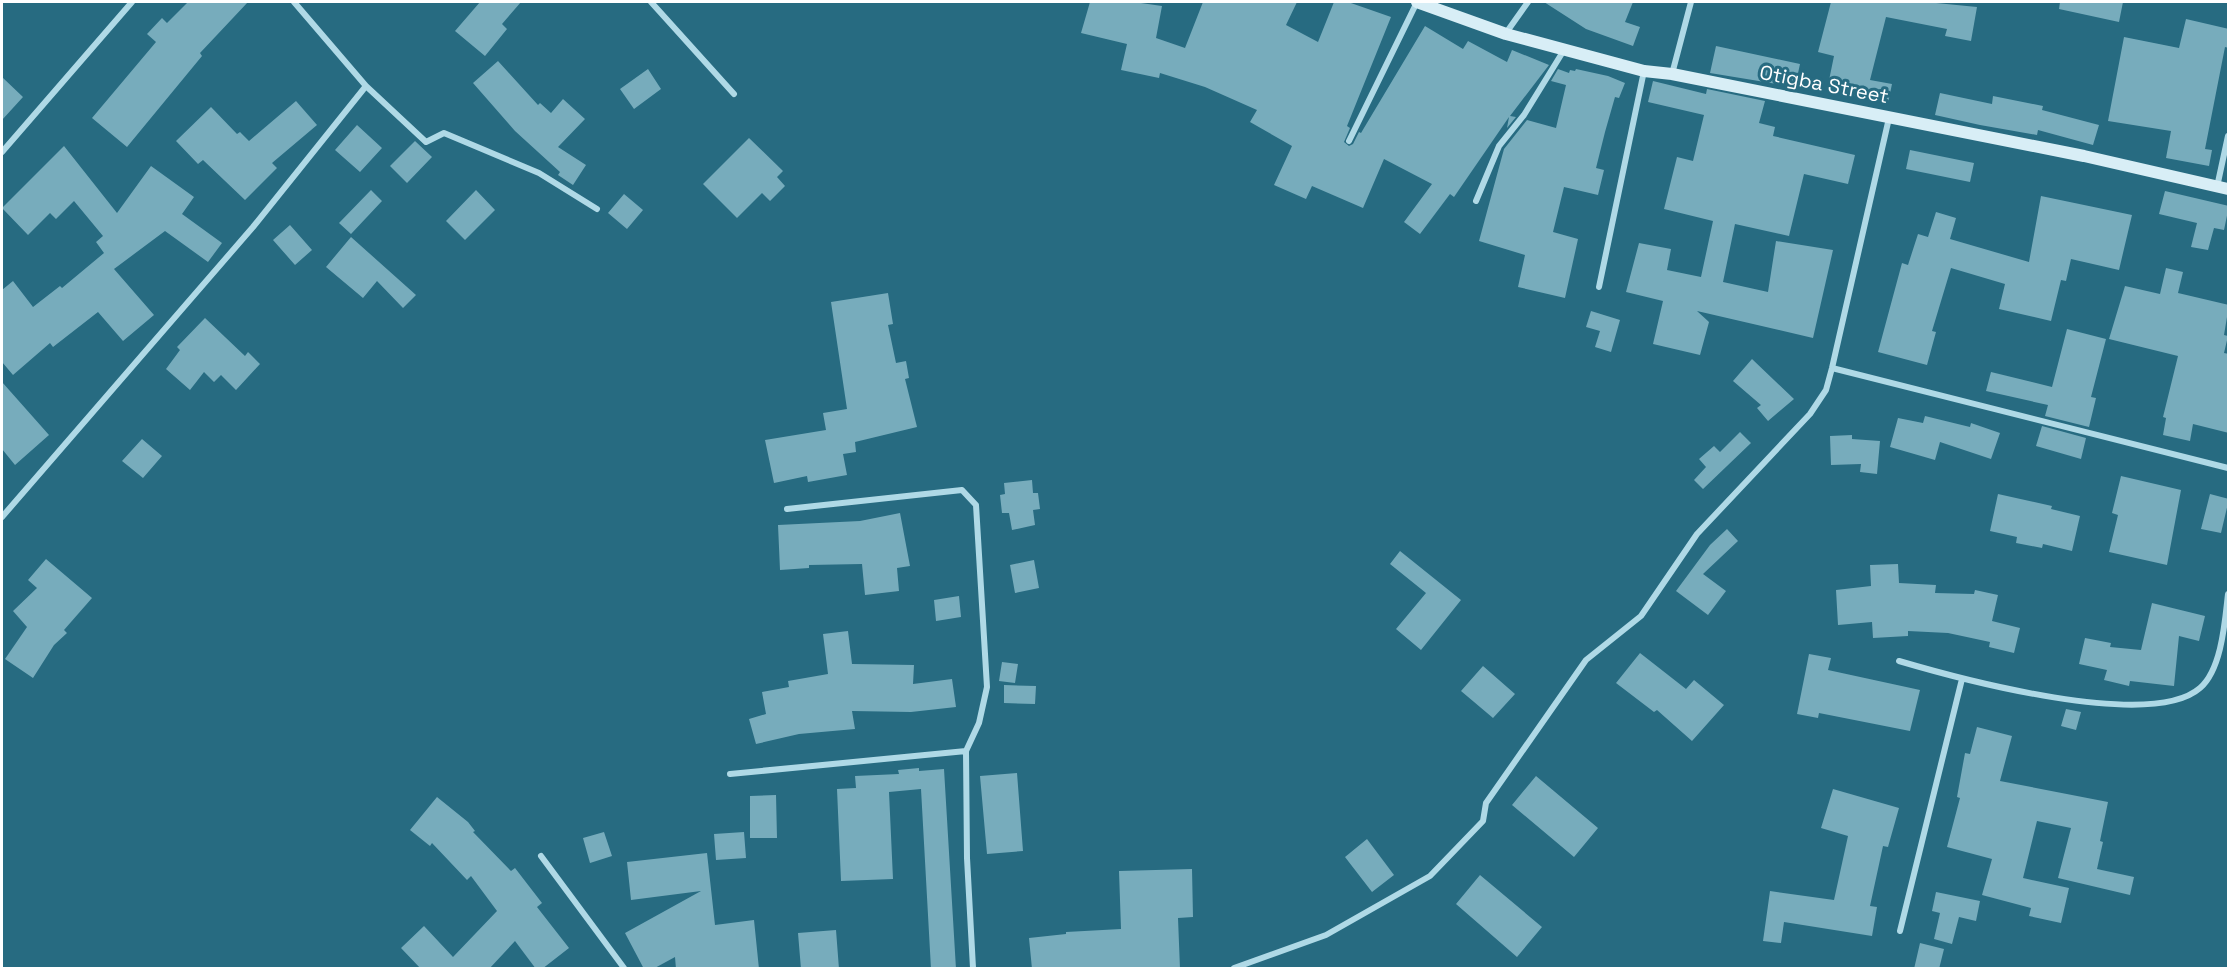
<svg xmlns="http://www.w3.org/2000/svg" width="2230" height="970" viewBox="0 0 2230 970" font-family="'Space Grotesk',sans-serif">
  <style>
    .building { fill: #77acbc }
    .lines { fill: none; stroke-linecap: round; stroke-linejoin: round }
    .street { stroke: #afd9e6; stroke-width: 6 }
    .secondary { stroke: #d8eef6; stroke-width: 12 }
    .labels { text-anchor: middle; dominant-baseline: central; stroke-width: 6; stroke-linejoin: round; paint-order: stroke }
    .street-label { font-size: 20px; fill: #fff; stroke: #276b81 }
  </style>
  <rect width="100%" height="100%" fill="#276b81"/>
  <!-- building -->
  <path class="building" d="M 188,2 L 248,2 L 200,53 L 202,56 L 127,147 L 92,118 L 156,42 L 147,34 L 162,18 L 167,23 Z
    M 480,2 L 521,2 L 502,24 L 507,29 L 485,56 L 455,31 Z
    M 1090,2 L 1134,2 L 1162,6 L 1156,38 L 1185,48 L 1203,2 L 1297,2 L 1286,25 L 1318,42 L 1334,2 L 1348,2 L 1391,17 L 1347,126 L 1350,128 L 1344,142 L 1349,146 L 1353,144 L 1359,132 L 1361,133 L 1425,26 L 1463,49 L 1468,41 L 1507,62 L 1512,50 L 1549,65 L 1510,116 L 1516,117 L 1507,128 L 1509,117 L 1454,197 L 1450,194 L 1420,234 L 1404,222 L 1432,184 L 1384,159 L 1363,208 L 1312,186 L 1306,199 L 1274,185 L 1292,146 L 1250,122 L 1257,110 L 1205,87 L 1160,73 L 1159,78 L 1121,70 L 1127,44 L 1081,33 Z
    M 1544,2 L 1633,2 L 1625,22 L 1640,27 L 1633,46 L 1586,29 Z
    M 1831,2 L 1926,2 L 1977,7 L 1971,41 L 1945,36 L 1947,29 L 1886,17 L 1870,80 L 1892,84 L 1888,103 L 1827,90 L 1834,56 L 1818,52 Z
    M 2060,2 L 2123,2 L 2119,22 L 2059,9 Z
    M 2186,19 L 2229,29 L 2229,48 L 2225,47 L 2205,149 L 2212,150 L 2209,166 L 2166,158 L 2171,131 L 2108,121 L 2124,37 L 2179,48 Z
    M 1716,46 L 1800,64 L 1795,87 L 1710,73 Z
    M 498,61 L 538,105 L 540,103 L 551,113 L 563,99 L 585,119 L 558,147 L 586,165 L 573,185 L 558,175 L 560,172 L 515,131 L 473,83 Z
    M 648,69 L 661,89 L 634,109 L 620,89 Z
    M 1558,69 L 1569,73 L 1570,70 L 1575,71 L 1576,69 L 1608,76 L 1625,83 L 1619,98 L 1615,97 L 1605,132 L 1596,168 L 1604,170 L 1598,195 L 1564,187 L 1553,232 L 1578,239 L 1565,298 L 1518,287 L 1525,255 L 1479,241 L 1504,149 L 1527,120 L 1556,128 L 1566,85 L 1551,81 Z
    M 2,77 L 23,97 L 2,120 Z
    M 1653,81 L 1706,94 L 1707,89 L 1765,101 L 1759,123 L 1775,127 L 1773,136 L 1855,155 L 1848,184 L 1804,174 L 1789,236 L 1735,224 L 1723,282 L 1768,292 L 1776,241 L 1833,250 L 1813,338 L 1697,311 L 1709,322 L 1700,355 L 1653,344 L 1663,301 L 1626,292 L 1639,243 L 1671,249 L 1667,270 L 1701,277 L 1713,221 L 1664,209 L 1677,157 L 1693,161 L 1704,115 L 1648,102 Z
    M 1940,93 L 1992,104 L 1993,96 L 2043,106 L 2042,110 L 2099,125 L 2093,145 L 2038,130 L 2037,135 L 1980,125 L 1935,115 Z
    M 296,101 L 317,125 L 272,163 L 277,168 L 245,200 L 203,160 L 198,164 L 176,141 L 211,107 L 237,134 L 240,132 L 249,141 Z
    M 357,125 L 382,148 L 360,172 L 335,150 Z
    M 749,138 L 783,171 L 777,177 L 785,186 L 770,201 L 762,193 L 737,218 L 703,184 Z
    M 415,141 L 432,157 L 407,183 L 390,166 Z
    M 64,146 L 117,213 L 151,166 L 194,197 L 182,214 L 222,243 L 208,262 L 165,231 L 114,269 L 154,315 L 123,341 L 98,312 L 53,347 L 50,343 L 13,375 L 2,362 L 2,290 L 13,281 L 33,307 L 60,286 L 62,288 L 104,253 L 96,242 L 103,236 L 74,201 L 56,219 L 50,213 L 28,235 L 2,208 Z
    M 1910,150 L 1974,163 L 1970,182 L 1906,169 Z
    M 371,190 L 382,201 L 351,234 L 339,223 Z
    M 476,190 L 495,210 L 465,240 L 446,221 Z
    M 2165,191 L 2229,206 L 2224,230 L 2214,228 L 2208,250 L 2191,247 L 2197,223 L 2159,214 Z
    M 624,194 L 643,210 L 627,229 L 608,213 Z
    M 2041,196 L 2132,215 L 2119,270 L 2071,259 L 2066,281 L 2061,280 L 2051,321 L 1999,309 L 2005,284 L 1951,268 L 1932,331 L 1936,332 L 1927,365 L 1878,352 L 1902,263 L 1908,265 L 1918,234 L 1928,237 L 1936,212 L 1956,218 L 1950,239 L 2029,262 Z
    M 290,225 L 312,250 L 295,265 L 273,240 Z
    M 351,237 L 416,295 L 403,308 L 377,281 L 363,298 L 326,267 Z
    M 2166,268 L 2183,272 L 2178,293 L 2229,305 L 2224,335 L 2228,336 L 2224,353 L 2229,354 L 2229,433 L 2193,424 L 2190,441 L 2163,435 L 2166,418 L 2163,417 L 2178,356 L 2109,339 L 2125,286 L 2160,294 Z
    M 888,293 L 893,324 L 888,325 L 896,363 L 906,361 L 909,378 L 905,379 L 917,427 L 855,442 L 856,452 L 843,454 L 847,475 L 808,482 L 807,476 L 774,483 L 765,440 L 826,430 L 823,413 L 847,409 L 831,302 Z
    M 1591,311 L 1620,320 L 1611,352 L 1595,347 L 1600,331 L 1586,327 Z
    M 205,318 L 245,356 L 248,352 L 260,364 L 236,390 L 221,375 L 214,382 L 204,372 L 190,390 L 166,369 L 180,350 L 177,347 Z
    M 2067,329 L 2106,339 L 2091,397 L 2096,398 L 2089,427 L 2045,416 L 2048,405 L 1986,391 L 1991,372 L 2052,387 Z
    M 1752,359 L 1794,399 L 1768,421 L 1757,408 L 1761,405 L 1733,381 Z
    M 2,382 L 49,435 L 15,465 L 2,449 Z
    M 1925,416 L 1970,427 L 1971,423 L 2000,433 L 1991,459 L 1940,442 L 1935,460 L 1890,447 L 1898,418 L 1923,423 Z
    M 2042,426 L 2086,438 L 2081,459 L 2036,446 Z
    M 1740,432 L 1751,443 L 1703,489 L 1694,480 L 1706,467 L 1699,459 L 1714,446 L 1720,452 Z
    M 1852,435 L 1852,439 L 1880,441 L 1877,474 L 1860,472 L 1861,464 L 1831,465 L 1830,436 Z
    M 142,439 L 162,456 L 143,478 L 122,461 Z
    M 2121,476 L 2181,490 L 2167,565 L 2109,552 L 2118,515 L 2112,513 Z
    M 1032,480 L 1033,493 L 1038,493 L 1040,509 L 1033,510 L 1035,525 L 1012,530 L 1009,513 L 1002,513 L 1000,495 L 1005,494 L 1004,483 Z
    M 1998,494 L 2052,506 L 2051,509 L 2080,516 L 2072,551 L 2043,544 L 2042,548 L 2016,543 L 2017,537 L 1990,531 Z
    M 2210,494 L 2229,499 L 2221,533 L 2201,529 Z
    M 900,513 L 910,566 L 897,568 L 899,591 L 865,595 L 862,564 L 809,565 L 809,568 L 780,570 L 778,525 L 860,521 Z
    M 1727,529 L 1738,541 L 1703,574 L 1726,591 L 1708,615 L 1676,591 L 1710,545 Z
    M 1400,551 L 1461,600 L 1421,650 L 1396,629 L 1426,593 L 1390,564 Z
    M 46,559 L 92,598 L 64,630 L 67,633 L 54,645 L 33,678 L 5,659 L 27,627 L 13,611 L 37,588 L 28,580 Z
    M 1034,560 L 1039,588 L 1015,593 L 1010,565 Z
    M 1898,564 L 1899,583 L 1936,585 L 1935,593 L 1974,594 L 1975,590 L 1998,595 L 1992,621 L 2020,628 L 2014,653 L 1989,647 L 1990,642 L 1948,633 L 1908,631 L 1908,636 L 1873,638 L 1872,622 L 1838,625 L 1836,590 L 1871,586 L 1870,565 Z
    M 959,596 L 961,617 L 936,621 L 934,600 Z
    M 2152,603 L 2205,616 L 2199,641 L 2179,636 L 2174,686 L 2130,681 L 2129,686 L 2104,680 L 2107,670 L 2079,664 L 2085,638 L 2111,643 L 2110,647 L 2141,650 Z
    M 848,631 L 852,664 L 914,665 L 913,684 L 952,679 L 956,707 L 911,712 L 852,711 L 855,729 L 799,734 L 756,744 L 749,719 L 766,714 L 762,692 L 789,687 L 788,681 L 828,674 L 823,634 Z
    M 1640,653 L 1686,689 L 1694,680 L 1724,705 L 1692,741 L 1657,710 L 1654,712 L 1616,683 Z
    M 1809,654 L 1831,658 L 1828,670 L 1920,690 L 1910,731 L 1819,713 L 1818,718 L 1797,714 Z
    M 1002,662 L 1018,664 L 1015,683 L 999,681 Z
    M 1483,666 L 1515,694 L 1493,718 L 1461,691 Z
    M 1004,685 L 1036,686 L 1035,704 L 1004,703 Z
    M 2066,709 L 2081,712 L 2076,730 L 2061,726 Z
    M 1977,727 L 2012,736 L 2000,781 L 2108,802 L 2100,841 L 2103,842 L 2097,869 L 2134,877 L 2130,895 L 2058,878 L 2071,828 L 2037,821 L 2023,878 L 2069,888 L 2061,923 L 2029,916 L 2031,908 L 1982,895 L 1992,859 L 1947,847 L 1960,798 L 1957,797 L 1965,753 L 1970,754 Z
    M 919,768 L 919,771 L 944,769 L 956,969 L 931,969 L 921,789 L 889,792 L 893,879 L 841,881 L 837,789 L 856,788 L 855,776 L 899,774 L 898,770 Z
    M 1017,773 L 1023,851 L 987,854 L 980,776 Z
    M 1536,776 L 1598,828 L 1574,857 L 1512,805 Z
    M 1833,789 L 1899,808 L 1888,847 L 1883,846 L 1870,906 L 1877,907 L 1872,936 L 1784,922 L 1781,943 L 1763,941 L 1770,891 L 1834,900 L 1848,836 L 1821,828 Z
    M 776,795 L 777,838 L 750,838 L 750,796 Z
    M 437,797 L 468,822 L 475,831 L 473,832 L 511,871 L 515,868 L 542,903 L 537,907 L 569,948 L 542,969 L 536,969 L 515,941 L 489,969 L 421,969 L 401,948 L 424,926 L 453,957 L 497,911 L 471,876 L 467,880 L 432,843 L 430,846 L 410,830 Z
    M 604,832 L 612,856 L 590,863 L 583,838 Z
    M 744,832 L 746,858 L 716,860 L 714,834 Z
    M 1367,839 L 1394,875 L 1372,892 L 1345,857 Z
    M 707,853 L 715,925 L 754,920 L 759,969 L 676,969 L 675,957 L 653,969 L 644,969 L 625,933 L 701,891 L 631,900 L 627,862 Z
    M 1192,869 L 1193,917 L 1178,918 L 1180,969 L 1032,969 L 1029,938 L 1066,934 L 1066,932 L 1121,929 L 1119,871 Z
    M 1480,875 L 1542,927 L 1517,957 L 1456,904 Z
    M 1936,892 L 1980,901 L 1976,921 L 1959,917 L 1952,944 L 1934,939 L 1940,913 L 1932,911 Z
    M 836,930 L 839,969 L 801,969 L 798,933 Z
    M 1920,943 L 1944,949 L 1939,969 L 1914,969 Z"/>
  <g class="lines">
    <!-- street -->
    <path class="street" d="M 294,2 L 366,86 L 426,142 L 444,133 L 539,173 L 597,209
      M 651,2 L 734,94
      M 1506,33 L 1528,2
      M 1672,74 L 1691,2
      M 1349,141 L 1417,2
      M 2,152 L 132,2
      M 2217,187 L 2228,136
      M 1476,201 L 1499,146 L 1524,115 L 1564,50
      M 1599,287 L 1644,71
      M 1832,368 L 2228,468
      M 787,509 L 962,490 L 976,505 L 987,687 L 979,723 L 966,751 L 967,858 L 973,968
      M 2,517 L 253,227 L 366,86
      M 1899,661 C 1960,679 2151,731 2200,688 C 2222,669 2225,620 2228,594
      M 730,774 L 966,751
      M 541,856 L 624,968
      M 1900,931 L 1962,679
      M 1234,968 L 1326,935 L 1430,876 L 1483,821 L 1486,803 L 1586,660 L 1641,616 L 1697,534 L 1810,414 L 1826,390 L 1832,368 L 1889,118"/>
    <!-- secondary -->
    <path class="secondary" d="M 1417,2 L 1506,34 L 1644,71 L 1672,74 L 2084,156 L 2228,189"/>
  </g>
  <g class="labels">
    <!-- street labels -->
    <g class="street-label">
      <text transform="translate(1824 84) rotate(11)">Otigba Street</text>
    </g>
  </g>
  <!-- border -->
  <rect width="2230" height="970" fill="none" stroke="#ffffff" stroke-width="6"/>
</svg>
